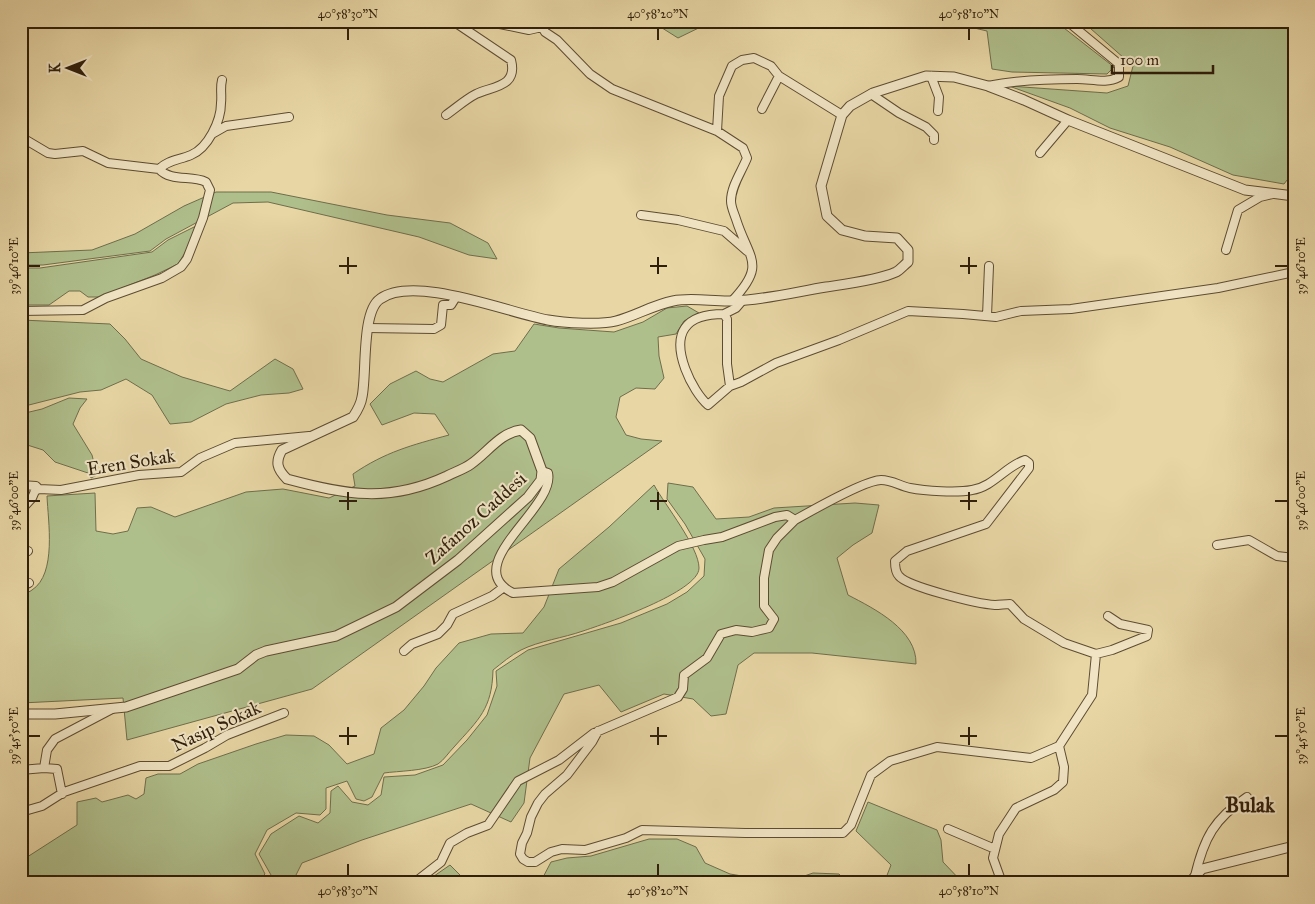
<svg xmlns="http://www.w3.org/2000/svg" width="1315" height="904" viewBox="0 0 1315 904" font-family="'IM FELL Great Primer',serif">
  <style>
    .green { fill: #afbf8c; stroke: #6f6e4c }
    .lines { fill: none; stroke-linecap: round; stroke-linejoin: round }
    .minor-casing { stroke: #5d4c32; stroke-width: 10 }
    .tertiary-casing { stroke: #5d4c32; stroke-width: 11 }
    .minor { stroke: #f0e4c4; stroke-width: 8 }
    .tertiary { stroke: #f0e4c4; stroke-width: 9 }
    .ticks { fill: none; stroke: #2f1e0b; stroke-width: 2 }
    .labels { text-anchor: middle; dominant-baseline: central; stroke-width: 4; stroke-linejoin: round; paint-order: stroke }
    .street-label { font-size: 19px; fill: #2f1e0b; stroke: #f0e4c4 }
    .quarter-label { font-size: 21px; font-weight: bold; fill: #2f1e0b; stroke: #f0e4c4 }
    .neatline { fill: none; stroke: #2f1e0b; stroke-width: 2 }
    .ticks-label { font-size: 12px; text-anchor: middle; fill: #2f1e0b }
  </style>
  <rect width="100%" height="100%" fill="#e8d6a5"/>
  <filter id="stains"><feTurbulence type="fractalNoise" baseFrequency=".004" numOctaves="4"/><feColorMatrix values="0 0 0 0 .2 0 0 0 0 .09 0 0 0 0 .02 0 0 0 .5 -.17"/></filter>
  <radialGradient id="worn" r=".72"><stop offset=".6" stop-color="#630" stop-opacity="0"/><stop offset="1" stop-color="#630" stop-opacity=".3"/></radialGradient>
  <!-- green -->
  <path class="green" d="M 651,21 L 713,21 L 678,38 Z
    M 953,21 L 1055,21 L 1114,67 L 1107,74 L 1012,72 L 992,69 L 987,31 L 957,24 Z
    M 1082,21 L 1294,21 L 1294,171 L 1284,184 L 1233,175 L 1170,147 L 1110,128 L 1070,108 L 1009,86 L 1107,93 L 1128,86 L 1133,66 Z
    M 216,192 L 271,192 L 387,215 L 450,223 L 488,243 L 497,259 L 469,255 L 419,237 L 268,202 L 233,203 L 166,239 L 150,251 L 43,265 L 21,265 L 21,253 L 92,250 L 135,234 L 184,206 Z
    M 196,226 L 186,251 L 178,264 L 155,275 L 99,297 L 88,297 L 80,291 L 69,291 L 49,305 L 21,305 L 21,268 L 40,268 L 152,252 L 168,240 Z
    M 687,306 L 699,313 L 684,321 L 676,334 L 658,337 L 659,356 L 664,378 L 655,389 L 636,388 L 620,397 L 616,417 L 626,435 L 641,439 L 662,441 L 312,689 L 127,740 L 123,698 L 21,703 L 21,594 C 25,593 30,592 32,590 C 57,574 48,521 47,496 L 95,493 L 96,531 L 113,534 L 128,531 L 137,508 L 151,507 L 175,517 L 246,492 L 283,489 L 329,498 L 355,486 L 353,474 C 385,452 412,445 449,435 L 435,414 L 414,413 L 382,425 L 370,404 L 390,384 L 416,371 L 430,379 L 443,382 L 493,354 L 515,351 L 534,324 L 559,328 L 614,332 L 643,322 L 667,308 Z
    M 21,320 L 110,324 L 125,339 L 141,359 L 182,377 L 230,391 L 275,359 L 293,369 L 303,389 L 289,393 L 261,395 L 226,404 L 191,422 L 170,424 L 152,395 L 126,379 L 101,390 L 80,392 L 21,407 Z
    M 69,398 L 87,399 L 80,408 L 73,424 L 92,455 L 97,475 L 91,478 L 88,473 L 55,462 L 43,450 L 21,443 L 21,414 L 42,409 Z
    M 668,483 L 693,487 L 716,519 L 749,517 L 774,508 L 855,503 L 879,505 L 872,533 L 853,545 L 837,558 L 848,595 C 875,609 917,630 916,664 L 812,653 L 754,653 L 738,665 L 726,714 L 711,716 L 693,699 L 664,694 L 621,712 L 599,685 L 564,694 L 530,758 L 524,803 L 511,822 L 471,804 L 362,840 L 302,863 L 292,883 L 264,883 L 271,875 L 259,854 L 271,834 L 299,816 L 318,823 L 330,813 L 331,791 L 338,786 L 352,802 L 368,805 L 381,795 L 384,777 L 415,775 L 443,765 L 467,740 L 487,715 L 497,686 L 496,671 L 528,650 L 621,623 L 667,604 L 687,592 L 704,576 L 705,559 L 685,524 L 667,499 Z
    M 654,485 C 665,505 699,547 699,568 C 699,592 604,624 583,631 C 563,638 539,641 521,650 C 511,655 502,663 493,670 C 492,709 479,719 454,747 C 449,752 444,760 438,764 C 425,771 398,771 384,773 L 372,797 L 364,801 L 356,799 L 347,781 L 326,788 L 326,809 L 320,815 L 296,813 L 267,830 L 255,854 L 265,874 L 256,883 L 21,883 L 21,861 L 77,825 L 77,802 L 96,798 L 102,802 L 128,795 L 136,799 L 144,794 L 146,778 L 158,774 L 180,774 L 198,764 L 256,744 L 286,735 L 314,736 L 329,745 L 347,764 L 374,754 L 381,728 L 404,710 L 424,686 L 436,668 L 459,643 L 491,634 L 523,633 L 544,607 L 559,569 L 609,527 Z
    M 868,802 L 937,830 L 941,840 L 943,862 L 963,883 L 884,883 L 891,865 L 856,831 Z
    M 649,839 L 677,839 L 696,847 L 705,863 L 730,874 L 784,883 L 540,883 L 551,862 L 567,858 L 591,856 Z
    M 450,865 L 468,883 L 424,883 Z
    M 813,873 L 839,874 L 848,883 L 784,883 Z"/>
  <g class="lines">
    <defs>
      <path id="minor" d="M 485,21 L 529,30 L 542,27
        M 543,21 L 542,27 L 545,32 L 557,40 L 590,74 L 612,89 L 717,131 L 719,96 L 732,66 L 742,60 L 754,58 L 771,66 L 779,76 L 842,115
        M 931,76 L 939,97 L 938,111
        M 988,86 C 1017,80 1047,79 1077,79 C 1092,79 1106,84 1119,77 L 1119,64 L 1067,21
        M 871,94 L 899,113 L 926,127 L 934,135 L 934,140
        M 762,109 L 779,76
        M 446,115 C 456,108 466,99 476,94 C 493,86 518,87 511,60 L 453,21
        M 717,131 L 743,148 L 747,158 C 742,171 731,186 731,201 C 731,207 734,213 736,219 C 749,260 767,264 732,301
        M 212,134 L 226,126 L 289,117
        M 21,137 L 48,153 L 55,154 L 83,151 L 108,163 L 159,169
        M 1040,153 L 1068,120
        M 159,169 C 168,160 179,160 191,155 C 208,148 221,121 221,103 C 222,95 220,88 222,80
        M 641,215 L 678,220 L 724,231 L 747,251
        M 1226,250 L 1238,210 L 1260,197 L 1273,194
        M 21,311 L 83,310 L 106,298 L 162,278 L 181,267 L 187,259 L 203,218 L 210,190 L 206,182 C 191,175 171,182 159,169
        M 724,314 C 711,314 693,316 685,328 C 671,348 692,391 708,405 L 730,386 L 727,364 L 727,319 L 724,314 L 736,308 L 742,301
        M 987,316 L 989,266
        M 368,328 L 434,329 L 441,325 L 443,305 L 451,305 L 456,297
        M 730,386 L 741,382 L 776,363 L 839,340 L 908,311 L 963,314 L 996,317 L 1021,311 L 1071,309 L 1218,288 L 1294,272
        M 542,471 L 548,473 C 556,508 458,565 513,593 L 598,587 L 613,582 L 678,546 L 704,540 L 722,537 L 775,517 L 787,515 L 795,520 C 811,511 865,480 881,480 C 892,480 900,486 910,488 C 925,491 957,493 972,490 C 993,487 1006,466 1025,460 L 1029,463 L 1029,468 L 986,524 L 907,551 L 895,561 C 895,565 895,572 899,576 C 908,587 978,604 995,605 C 1000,605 1005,604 1010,604 L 1024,619 L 1064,643 L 1096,654
        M 21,485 L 36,486 L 39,489
        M 21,510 L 32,498 L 35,491 L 39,489 L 61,490 L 139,475 L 181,472 L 200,458 L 235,443 L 309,436
        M 1217,545 L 1249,540 L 1277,556 L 1294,558
        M 21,548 L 28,551
        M 21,586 L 29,583
        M 404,651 L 412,644 L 438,634 L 447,625 L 453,614 L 492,596 L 504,587
        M 598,731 L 592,742 L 567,775 L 545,794 L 538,803 L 531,817 L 527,833 L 522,843 L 520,854 L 523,859 L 528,862 L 535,862 L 551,852 L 562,849 L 585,850 L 626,838 L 642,830 L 745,833 L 843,833 L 851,825 L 871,775 L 890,761 L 937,747 L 1031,758 L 1059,746
        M 44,768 L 57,769 L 62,794
        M 21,770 L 44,768 L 47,750 L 55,739 L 112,709
        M 21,812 L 42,806 L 64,792 L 140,766 L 169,766 L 205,748 L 227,735 L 284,713
        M 948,829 L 995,849
        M 1195,876 C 1204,838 1214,819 1247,797
        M 1000,881 L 1059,883
        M 414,883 L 441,862 L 450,843 L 467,833 L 488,825 L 518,781 L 559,760 L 594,733 L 678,697 L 683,689 L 684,675 L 707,658 L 721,634 L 736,630 L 752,632 L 769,628 L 774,619 L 764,606 L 764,578 L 769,550 L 777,538 L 795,520
        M 1002,883 L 993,858 L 999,834 L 1016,808 L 1054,790 L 1063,782 L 1064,767 L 1059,746 L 1092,695 L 1096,654 L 1112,650 L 1147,636 L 1148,630 L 1120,624 L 1108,616"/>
      <path id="tertiary" d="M 21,714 L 55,714 L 126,707 L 238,669 L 256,655 L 266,651 L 336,636 L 396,607 L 458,560 L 528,497 L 541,480 L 542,471 L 530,438 L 521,430 C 500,433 488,452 471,464 C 464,469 455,472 447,476 C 389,503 347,495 287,479 C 277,469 275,462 282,450 L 353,417 C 357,411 361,404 362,397 C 367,375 361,312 380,299 C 414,274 509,313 548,320 C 564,323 601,325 616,321 C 635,316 653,305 673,301 C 692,297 714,302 733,301 C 764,300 796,292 826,287 C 846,284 879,280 896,272 C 900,270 904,265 908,262 L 908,250 L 897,238 L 865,236 L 842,230 L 827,216 L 821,186 L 842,115 L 850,106 L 873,93 L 926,76 L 954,77 L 988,86 L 1024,100 L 1068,120 L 1245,190 L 1294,196
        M 1189,883 L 1202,869 L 1294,846"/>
    </defs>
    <!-- minor casing -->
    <use href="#minor" class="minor-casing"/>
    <!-- tertiary casing -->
    <use href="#tertiary" class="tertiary-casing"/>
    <!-- minor -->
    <use href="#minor" class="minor"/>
    <!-- tertiary -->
    <use href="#tertiary" class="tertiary"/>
  </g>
  <!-- ticks -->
  <path class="ticks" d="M 348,28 L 348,40M 658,28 L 658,40M 969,28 L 969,40M 348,257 L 348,274M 658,257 L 658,274M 969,257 L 969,274M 28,266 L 40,266M 339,266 L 357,266M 650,266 L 667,266M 960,266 L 977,266M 1275,266 L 1288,266M 348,492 L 348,510M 658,492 L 658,510M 969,492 L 969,510M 28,501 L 40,501M 339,501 L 357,501M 650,501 L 667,501M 960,501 L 977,501M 1275,501 L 1288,501M 348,727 L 348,745M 658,727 L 658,745M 969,727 L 969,745M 28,736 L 40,736M 339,736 L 357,736M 650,736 L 667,736M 960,736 L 977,736M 1275,736 L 1288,736M 348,864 L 348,876M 658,864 L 658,876M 969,864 L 969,876"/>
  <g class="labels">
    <!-- street labels -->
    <g class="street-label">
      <text transform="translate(131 462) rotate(-9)">Eren Sokak</text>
      <text transform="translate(476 518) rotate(-42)">Zafanoz Caddesi</text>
      <text transform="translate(216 726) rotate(-25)">Nasip Sokak</text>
    </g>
    <!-- quarter labels -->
    <g class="quarter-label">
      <text x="1250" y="805">Bulak</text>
    </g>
  </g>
  <!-- margin -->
  <rect width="1315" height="904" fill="none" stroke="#e8d6a5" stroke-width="55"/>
  <!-- north arrow -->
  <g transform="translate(68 68) rotate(270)" stroke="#f0e4c4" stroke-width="4" paint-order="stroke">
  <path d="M0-4L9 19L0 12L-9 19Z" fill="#2f1e0b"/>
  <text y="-8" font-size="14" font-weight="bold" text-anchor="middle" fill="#2f1e0b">K</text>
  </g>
  <!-- scale -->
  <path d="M1112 65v8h101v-8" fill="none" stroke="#2f1e0b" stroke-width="2.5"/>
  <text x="1120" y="65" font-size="15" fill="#2f1e0b" stroke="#f0e4c4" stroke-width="4" paint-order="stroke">100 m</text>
  <rect x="28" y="28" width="1260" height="848" class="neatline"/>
  <g class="ticks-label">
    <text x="348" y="18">40°58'30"N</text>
    <text x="658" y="18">40°58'20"N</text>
    <text x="969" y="18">40°58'10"N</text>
    <text transform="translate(1301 266) rotate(-90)" y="4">39°46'10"E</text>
    <text transform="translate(14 266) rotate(-90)" y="4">39°46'10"E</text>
    <text transform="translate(1301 501) rotate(-90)" y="4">39°46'00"E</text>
    <text transform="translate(14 501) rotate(-90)" y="4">39°46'00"E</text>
    <text transform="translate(1301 736) rotate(-90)" y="4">39°45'50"E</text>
    <text transform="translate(14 736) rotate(-90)" y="4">39°45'50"E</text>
    <text x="348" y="895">40°58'30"N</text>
    <text x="658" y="895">40°58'20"N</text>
    <text x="969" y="895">40°58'10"N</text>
  </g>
  <rect width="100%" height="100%" filter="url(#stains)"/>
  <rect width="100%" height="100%" fill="url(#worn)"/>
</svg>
